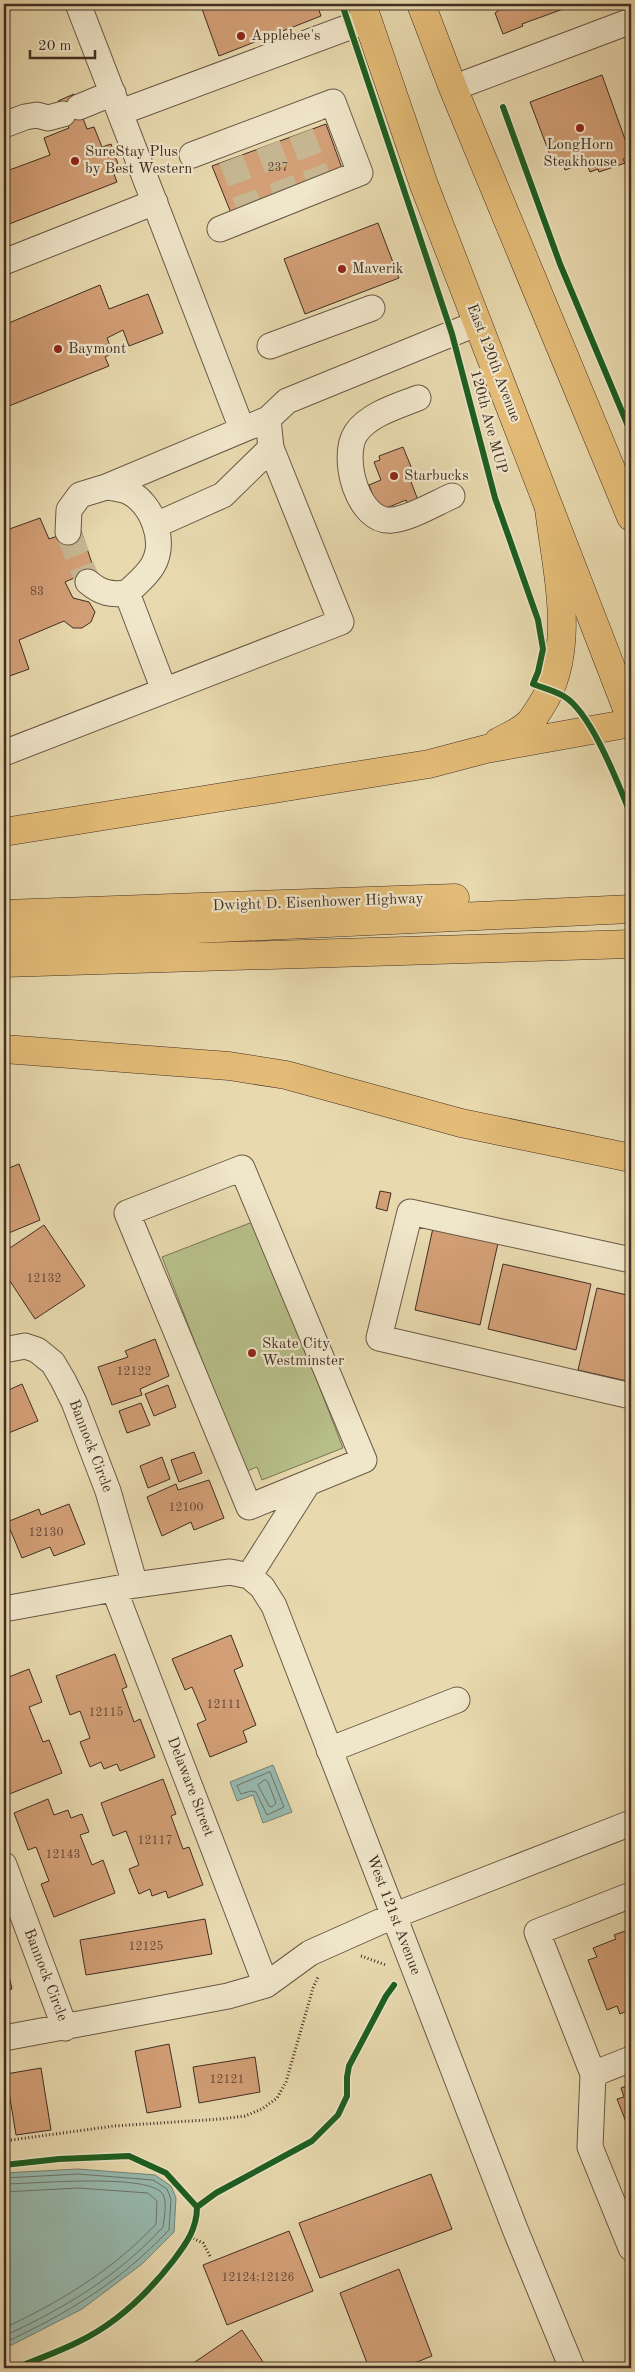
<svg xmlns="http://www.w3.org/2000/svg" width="635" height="2372" viewBox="0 0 635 2372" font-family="'Old Standard TT',serif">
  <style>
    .green { fill: #b7bf89; stroke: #7c7656 }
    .water { fill: #97baaf; stroke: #748277 }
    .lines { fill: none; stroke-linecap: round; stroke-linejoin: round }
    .shore { stroke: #6c746a; stroke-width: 1 }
    .building { fill: #d39f77; stroke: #402e24 }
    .minor-tunnel { stroke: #c6b792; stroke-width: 25; stroke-dasharray: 25 12; stroke-linecap: butt }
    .minor-casing { stroke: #6a5946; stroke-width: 27 }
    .major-casing { stroke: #402e24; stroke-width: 29 }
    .highway-casing { stroke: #402e24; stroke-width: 29 }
    .path { stroke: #402e24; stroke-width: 3; stroke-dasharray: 1 2.5; stroke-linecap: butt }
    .minor { stroke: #f0e6ca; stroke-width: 25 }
    .major { stroke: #e4bc77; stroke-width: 28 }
    .highway { stroke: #e4bc77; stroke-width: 28 }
    .cycleway-casing { stroke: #f0e6ca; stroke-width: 9 }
    .cycleway { stroke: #1b5e20; stroke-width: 6 }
    .poi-dot { fill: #8f2418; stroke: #f0e6ca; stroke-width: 2 }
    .labels { text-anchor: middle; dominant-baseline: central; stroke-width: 4.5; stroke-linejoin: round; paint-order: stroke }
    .number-label { font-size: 12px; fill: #654a39 }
    .poi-label { font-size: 15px; fill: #402e24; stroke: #f0e6ca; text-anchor: start }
    .street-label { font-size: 15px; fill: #402e24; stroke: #f0e6ca }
  </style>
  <rect width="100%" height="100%" fill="#e8d9ae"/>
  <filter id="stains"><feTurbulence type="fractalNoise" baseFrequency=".004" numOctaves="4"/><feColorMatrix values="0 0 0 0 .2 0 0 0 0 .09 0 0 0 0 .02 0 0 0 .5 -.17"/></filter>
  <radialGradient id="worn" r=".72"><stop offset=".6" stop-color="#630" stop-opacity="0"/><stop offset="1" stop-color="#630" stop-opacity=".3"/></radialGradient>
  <!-- green -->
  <path class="green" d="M 255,1221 L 343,1448 L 262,1480 L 257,1467 L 245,1472 L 162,1257 Z"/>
  <!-- water -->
  <path class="water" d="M 273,1765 L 292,1812 L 263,1823 L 253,1795 L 237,1801 L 230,1782 Z
    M 78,2169 L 155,2175 L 171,2186 L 176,2198 L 174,2232 L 142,2264 L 82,2309 L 4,2349 L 4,2173 Z"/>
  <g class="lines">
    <!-- shore -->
    <path class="shore" d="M 270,1772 L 284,1807 L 267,1815 L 256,1792 L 251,1791 L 241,1794 L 237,1786 Z
      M 265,1780 L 268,1782 L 276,1803 L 272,1807 L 269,1806 L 258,1785 Z
      M 4,2178 L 78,2174 L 153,2180 L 167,2189 L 171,2199 L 169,2230 C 120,2282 68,2313 4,2343
      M 4,2184 C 32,2184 145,2173 162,2193 C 168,2200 164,2218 163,2227 C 117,2277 65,2308 4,2336
      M 4,2192 L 78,2188 L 148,2193 L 157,2201 L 156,2224 C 113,2270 60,2302 4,2328"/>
  </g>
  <!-- building -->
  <path class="building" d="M 215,4 L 317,4 L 321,16 L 219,56 L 202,9 Z
    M 496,4 L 577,4 L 522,24 L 523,26 L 503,34 L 495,13 L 498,11 Z
    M 602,75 L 631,156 L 623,159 L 625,163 L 599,172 L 598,169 L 590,172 L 586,162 L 565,170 L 561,160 L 553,163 L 530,102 Z
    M 74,94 L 87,129 L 94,127 L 102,147 L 111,144 L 119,167 L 112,169 L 117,182 L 4,226 L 4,172 L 50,155 L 44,138 L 69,128 L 58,101 Z
    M 326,124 L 343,171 L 231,213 L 212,166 Z
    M 378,223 L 399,278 L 305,314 L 284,259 Z
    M 100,285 L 109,309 L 148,294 L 163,333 L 129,346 L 123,330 L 107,338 L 113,353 L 105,357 L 109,366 L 4,408 L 4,325 Z
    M 403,447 L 412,469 L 407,471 L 419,503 L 409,507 L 406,500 L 379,511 L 369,485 L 381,480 L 374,462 L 380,460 L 379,456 Z
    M 40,518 L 49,539 L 80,528 L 97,578 L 78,586 L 74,578 L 65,582 L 73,598 L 89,602 L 95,612 L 91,622 L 82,628 L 73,628 L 64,621 L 19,640 L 29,669 L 4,678 L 4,531 Z
    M 19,1164 L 40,1220 L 4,1235 L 4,1170 Z
    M 380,1191 L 391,1193 L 387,1211 L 376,1208 Z
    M 44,1225 L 85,1286 L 35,1319 L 4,1272 L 4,1252 Z
    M 433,1228 L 498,1243 L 480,1325 L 415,1310 Z
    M 503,1264 L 591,1284 L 576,1350 L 488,1329 Z
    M 597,1288 L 631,1296 L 631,1382 L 578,1370 Z
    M 155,1339 L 169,1376 L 140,1389 L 142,1395 L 112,1405 L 98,1367 L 128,1357 L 125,1351 Z
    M 22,1384 L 38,1421 L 6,1434 L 4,1428 L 4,1392 Z
    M 168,1385 L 176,1407 L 154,1416 L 145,1394 Z
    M 141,1403 L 150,1425 L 127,1433 L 119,1411 Z
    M 194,1452 L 202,1473 L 179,1482 L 171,1460 Z
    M 162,1457 L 170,1479 L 148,1488 L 140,1466 Z
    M 209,1480 L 224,1518 L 194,1530 L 191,1522 L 162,1536 L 147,1497 L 176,1484 L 178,1490 Z
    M 69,1504 L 85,1544 L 54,1556 L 50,1547 L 22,1558 L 7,1522 L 39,1509 L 41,1515 Z
    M 231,1635 L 243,1666 L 234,1670 L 256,1725 L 243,1731 L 247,1742 L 210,1757 L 197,1724 L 206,1720 L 192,1687 L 185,1690 L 172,1659 Z
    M 115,1654 L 127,1687 L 122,1689 L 134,1722 L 140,1719 L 155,1757 L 120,1771 L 117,1764 L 104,1769 L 101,1762 L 90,1767 L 80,1742 L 90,1738 L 80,1711 L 70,1715 L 56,1676 Z
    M 29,1669 L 42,1702 L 29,1707 L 43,1742 L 49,1740 L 62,1773 L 7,1795 L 4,1788 L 4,1679 Z
    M 163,1779 L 176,1814 L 171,1816 L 183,1849 L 189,1847 L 203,1885 L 168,1898 L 166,1891 L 152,1896 L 150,1889 L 139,1894 L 129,1869 L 139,1865 L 126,1831 L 113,1836 L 101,1803 Z
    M 48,1799 L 54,1815 L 68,1810 L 71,1818 L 82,1814 L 89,1832 L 80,1835 L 92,1865 L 103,1860 L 115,1893 L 54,1917 L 41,1884 L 49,1881 L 36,1847 L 28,1850 L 14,1813 Z
    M 205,1919 L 212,1954 L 86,1975 L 80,1940 Z
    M 631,1929 L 631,2009 L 620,2014 L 617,2006 L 607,2010 L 588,1960 L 597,1957 L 593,1948 L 616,1939 L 614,1935 Z
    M 4,1954 L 12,1989 L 4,1991 Z
    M 169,2044 L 181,2107 L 147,2113 L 135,2051 Z
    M 255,2057 L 260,2092 L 199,2103 L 193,2067 Z
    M 41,2068 L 51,2130 L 16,2135 L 6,2074 Z
    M 631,2084 L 631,2125 L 628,2127 L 617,2099 L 624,2097 L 621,2088 Z
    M 431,2174 L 452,2229 L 320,2278 L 299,2223 Z
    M 289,2231 L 313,2291 L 227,2325 L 203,2265 Z
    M 399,2269 L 432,2356 L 402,2368 L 369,2368 L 340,2293 Z
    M 242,2330 L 267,2368 L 190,2368 L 189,2366 Z"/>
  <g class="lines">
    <!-- minor-tunnel -->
    <path class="minor-tunnel" d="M 301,133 L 319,180
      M 268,145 L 286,192
      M 231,159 L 249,206
      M 68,532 L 88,582"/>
    <defs>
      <path id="minor" d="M 78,4 L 242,429
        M 453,88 L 631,21
        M 79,107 L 113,93
        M 121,112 L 368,20
        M 4,125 L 25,117 L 37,115 L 48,118 L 63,114
        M 192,155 L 333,102 L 360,173 L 220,229
        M 4,262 L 155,202
        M 270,346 L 372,308
        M 418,398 C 398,406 369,414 356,433 C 340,457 358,524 392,520 C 409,519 436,503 452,496
        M 156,525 L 223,495 L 271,448
        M 68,532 L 69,510 L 80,495 L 106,487 L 268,419 L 287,401 L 478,323
        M 88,582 C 101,593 110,595 127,593 C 135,585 147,576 153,565 C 167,541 152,504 129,492 C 123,489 113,488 106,487
        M 127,593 L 164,690
        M 4,753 L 341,622 L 271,448 L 268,419
        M 242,1168 L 364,1460 L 249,1507 L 127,1213 Z
        M 631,1260 L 410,1212 L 379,1338 L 631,1396
        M 4,1350 L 25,1346 L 37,1350 L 53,1363 L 63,1380 L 74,1402 L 108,1491 L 135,1585
        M 249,1576 L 308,1483
        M 4,1609 L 135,1585 L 230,1572 L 249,1576 L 262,1587 L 274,1606 L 515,2229 L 572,2368
        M 329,1750 L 457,1700
        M 4,1865 L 65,2028
        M 631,1895 L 537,1932 L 593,2074 L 631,2059
        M 266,1985 L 310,1953 L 393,1916 L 631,1823
        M 4,2038 L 228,1996 L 266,1985 L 114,1589
        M 593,2074 L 590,2147 L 631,2248"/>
      <path id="major" d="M 362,4 L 424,185 L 631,719
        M 421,4 L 453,88 L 631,517"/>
      <path id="highway" d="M 498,742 C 507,737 519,732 527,725 C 533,720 537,712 541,706 C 578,650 556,570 549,508
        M 4,832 L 429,764 L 486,749 L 631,723
        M 4,914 L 455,898
        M 4,938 L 631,909
        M 4,963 L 631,944
        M 4,1049 L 229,1066 L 286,1075 L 461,1123 L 631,1158"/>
    </defs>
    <!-- minor casing -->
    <use href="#minor" class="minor-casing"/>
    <!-- major casing -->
    <use href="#major" class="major-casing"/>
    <!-- highway casing -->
    <use href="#highway" class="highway-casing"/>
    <!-- path -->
    <path class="path" d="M 361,1956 L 386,1965
      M 4,2141 L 114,2126 L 221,2119 L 245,2116 L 262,2109 L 277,2098 L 286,2082 L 313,1988 L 318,1977
      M 4,2165 L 59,2159 L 129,2156 L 166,2173 L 197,2207
      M 190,2237 L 203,2243 L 210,2256
      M 15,2368 C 36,2360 58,2352 78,2342 C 116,2324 148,2293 173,2261 C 186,2244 197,2229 197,2207 L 216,2193 L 312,2141 L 338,2115 L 347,2096 L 347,2077 L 349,2066 L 386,1996 L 394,1985"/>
    <!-- minor -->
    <use href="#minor" class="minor"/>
    <!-- major -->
    <use href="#major" class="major"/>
    <!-- highway -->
    <use href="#highway" class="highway"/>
    <defs>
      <path id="cycleway" d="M 342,4 L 452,334 L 495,498 L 538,620 L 543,649 L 538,672 L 533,684 C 543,688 556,691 565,697 C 592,714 619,786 631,815
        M 503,107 L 560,264 L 631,433
        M 4,2165 L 59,2159 L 129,2156 L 166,2173 L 197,2207
        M 15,2368 C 36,2360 58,2352 78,2342 C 116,2324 148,2293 173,2261 C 186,2244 197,2229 197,2207 L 216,2193 L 312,2141 L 338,2115 L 347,2096 L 347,2077 L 349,2066 L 386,1996 L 394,1985"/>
    </defs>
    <!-- cycleway casing -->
    <use href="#cycleway" class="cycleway-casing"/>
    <!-- cycleway -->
    <use href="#cycleway" class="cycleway"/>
  </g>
  <!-- markers -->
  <g class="poi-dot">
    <circle cx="241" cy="36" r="5"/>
    <circle cx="580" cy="128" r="5"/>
    <circle cx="75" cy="161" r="5"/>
    <circle cx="342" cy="269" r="5"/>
    <circle cx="58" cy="349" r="5"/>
    <circle cx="394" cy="476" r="5"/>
    <circle cx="252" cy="1353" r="5"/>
  </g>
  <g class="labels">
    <!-- number labels -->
    <g class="number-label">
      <text x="278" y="168">237</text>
      <text x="37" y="592">83</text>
      <text x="44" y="1279">12132</text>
      <text x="134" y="1372">12122</text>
      <text x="186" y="1508">12100</text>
      <text x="46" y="1533">12130</text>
      <text x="224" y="1705">12111</text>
      <text x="106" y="1713">12115</text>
      <text x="155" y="1841">12117</text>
      <text x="63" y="1855">12143</text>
      <text x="146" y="1947">12125</text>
      <text x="227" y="2080">12121</text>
      <text x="258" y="2278">12124;12126</text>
    </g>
    <!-- poi labels -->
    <g class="poi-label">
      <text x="251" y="36">Applebee's</text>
      <text x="580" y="145" text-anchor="middle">LongHorn<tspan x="580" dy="17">Steakhouse</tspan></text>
      <text x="85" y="152">SureStay Plus<tspan x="85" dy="17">by Best Western</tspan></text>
      <text x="352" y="269">Maverik</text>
      <text x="68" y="349">Baymont</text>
      <text x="404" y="476">Starbucks</text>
      <text x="262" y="1344">Skate City<tspan x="262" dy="17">Westminster</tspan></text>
    </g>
    <!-- street labels -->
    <g class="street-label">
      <text transform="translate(493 363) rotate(69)">East 120th Avenue</text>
      <text transform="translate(488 422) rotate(75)">120th Ave MUP</text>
      <text transform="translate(318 903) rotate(-2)">Dwight D. Eisenhower Highway</text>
      <text transform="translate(90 1446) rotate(69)">Bannock Circle</text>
      <text transform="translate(190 1787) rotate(69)">Delaware Street</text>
      <text transform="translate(393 1915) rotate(69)">West 121st Avenue</text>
      <text transform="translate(45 1975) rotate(69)">Bannock Circle</text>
    </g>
  </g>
  <!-- margin -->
  <rect width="635" height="2372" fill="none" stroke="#e8d9ae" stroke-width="20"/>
  <rect x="5" y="5" width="625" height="2362" fill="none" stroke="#402e24" stroke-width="2.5"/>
  <rect x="10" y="10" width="615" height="2352" fill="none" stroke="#402e24"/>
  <!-- scale -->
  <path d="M30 50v8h65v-8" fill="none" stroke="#402e24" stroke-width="2.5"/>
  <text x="38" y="50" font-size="15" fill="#402e24" stroke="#f0e6ca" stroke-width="4" paint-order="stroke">20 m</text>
  <rect width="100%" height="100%" filter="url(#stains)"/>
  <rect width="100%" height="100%" fill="url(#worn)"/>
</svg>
